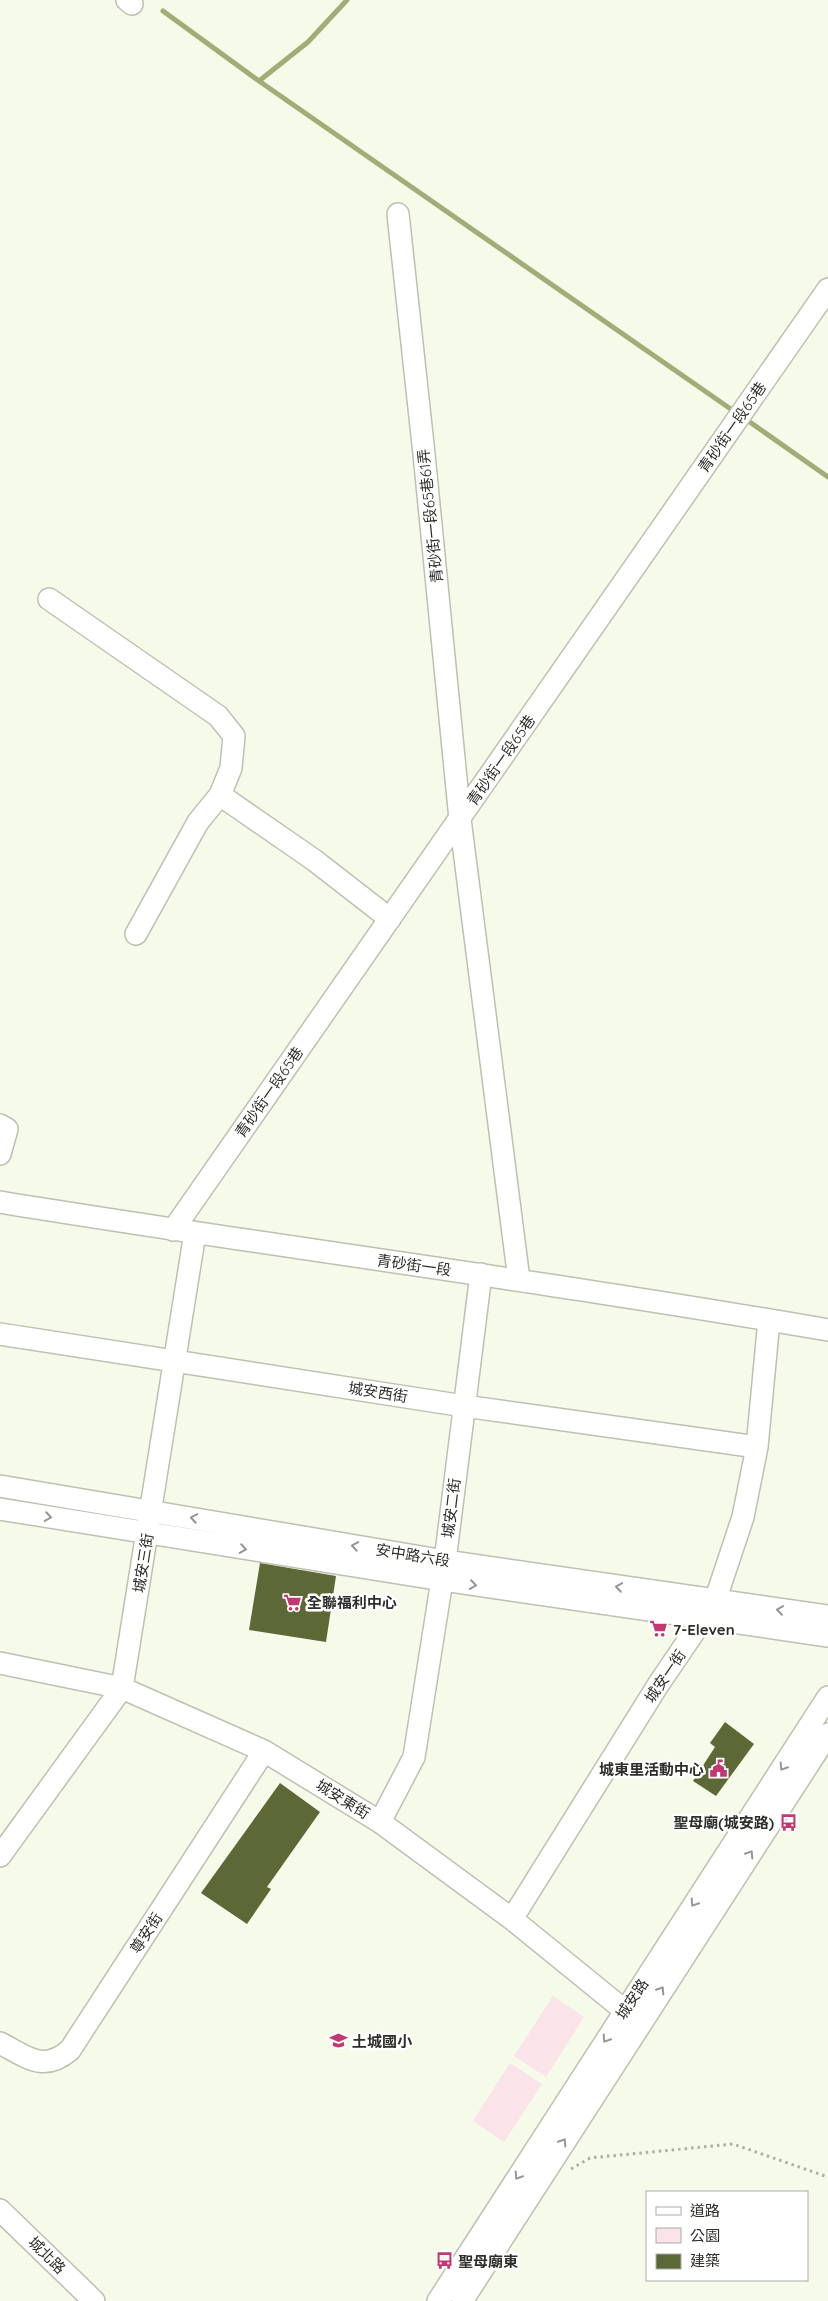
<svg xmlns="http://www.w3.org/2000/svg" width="828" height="2301" viewBox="0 0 828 2301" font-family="Quicksand,'Noto Sans TC',sans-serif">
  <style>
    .green { fill: #fae3e9 }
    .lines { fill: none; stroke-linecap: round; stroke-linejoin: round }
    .stream { stroke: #9fad77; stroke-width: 5 }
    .building { fill: #5c6835 }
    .minor-casing { stroke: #bcc1b0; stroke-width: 24 }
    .path { stroke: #acafa3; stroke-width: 3; stroke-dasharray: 2.5 4; stroke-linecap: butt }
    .minor { stroke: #fff; stroke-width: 21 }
    .oneway { stroke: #969794 }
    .labels { text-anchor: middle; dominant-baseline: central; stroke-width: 5; stroke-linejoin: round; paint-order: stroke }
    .street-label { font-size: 15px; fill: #2d2f29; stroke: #fff }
    .poi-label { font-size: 15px; font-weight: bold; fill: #2d2f29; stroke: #fff; text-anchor: start }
  </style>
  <rect width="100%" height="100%" fill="#f5fae9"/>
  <!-- green -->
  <path class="green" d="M 553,1996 L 584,2017 L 546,2077 L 514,2056 Z
    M 510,2063 L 542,2084 L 504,2142 L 473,2121 Z"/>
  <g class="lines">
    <!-- stream -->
    <path class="stream" d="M 163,11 L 259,81 L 735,412
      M 259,81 L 308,42 L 347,0
      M 744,418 L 828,477"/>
  </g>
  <!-- building -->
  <path class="building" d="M 260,1563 L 336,1576 L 326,1642 L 249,1630 Z
    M 725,1722 L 754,1744 L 716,1796 L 693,1781 L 715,1747 L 710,1743 Z
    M 280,1783 L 320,1812 L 267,1887 L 271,1889 L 247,1924 L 201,1893 Z"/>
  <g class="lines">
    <defs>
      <path id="minor" d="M 127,0 L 132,4
        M 398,214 L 424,454 L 460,819 L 519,1280
        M 49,599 L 218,716 L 234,736 L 231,768 L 220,795 L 198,822 L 136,934
        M 220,795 L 314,860 L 390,919
        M 0,1125 L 7,1129 L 0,1154
        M 0,1202 C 276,1247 553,1282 828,1330
        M 173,1230 L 828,289
        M 0,1334 L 464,1406 L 757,1447
        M 0,1486 L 445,1561 L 828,1616
        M 0,1509 L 442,1580 L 828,1636
        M 0,1663 L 122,1688 L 264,1751 L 380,1822 L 512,1919 L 640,2023
        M 380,1822 L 414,1757 L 445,1561 L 481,1274
        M 0,1856 L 122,1688 L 195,1233
        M 512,1919 L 658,1685 L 715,1601 L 743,1517 L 757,1447 L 769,1320
        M 0,2043 C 27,2057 43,2073 70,2050 L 264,1751
        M 0,2210 L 94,2301
        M 438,2301 L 828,1697
        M 462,2301 L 828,1734"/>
    </defs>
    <!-- minor casing -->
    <use href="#minor" class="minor-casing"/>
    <!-- path -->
    <path class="path" d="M 571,2169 L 590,2158 L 733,2144 L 828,2177"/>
    <!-- minor -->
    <use href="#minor" class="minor"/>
  </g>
  <!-- one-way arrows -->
  <defs><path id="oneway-chevron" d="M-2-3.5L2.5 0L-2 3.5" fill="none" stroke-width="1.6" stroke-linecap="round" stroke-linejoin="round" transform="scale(1.25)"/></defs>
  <g class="oneway">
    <use href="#oneway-chevron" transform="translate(48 1517) rotate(9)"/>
    <use href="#oneway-chevron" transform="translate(194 1518) rotate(-170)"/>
    <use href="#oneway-chevron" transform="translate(355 1546) rotate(-170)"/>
    <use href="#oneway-chevron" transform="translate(243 1549) rotate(9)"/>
    <use href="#oneway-chevron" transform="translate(473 1585) rotate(8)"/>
    <use href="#oneway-chevron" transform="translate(619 1587) rotate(-171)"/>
    <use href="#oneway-chevron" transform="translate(780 1610) rotate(-172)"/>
    <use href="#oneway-chevron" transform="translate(783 1767) rotate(123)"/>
    <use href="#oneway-chevron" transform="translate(750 1854) rotate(-57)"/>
    <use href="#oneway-chevron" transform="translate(694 1903) rotate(123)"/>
    <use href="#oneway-chevron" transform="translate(661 1990) rotate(-57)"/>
    <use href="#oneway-chevron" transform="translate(606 2039) rotate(123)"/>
    <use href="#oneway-chevron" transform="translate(563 2142) rotate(-57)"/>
    <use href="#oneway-chevron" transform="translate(518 2176) rotate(123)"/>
  </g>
  <!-- icons -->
  <defs>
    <symbol id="supermarket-bare" viewBox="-9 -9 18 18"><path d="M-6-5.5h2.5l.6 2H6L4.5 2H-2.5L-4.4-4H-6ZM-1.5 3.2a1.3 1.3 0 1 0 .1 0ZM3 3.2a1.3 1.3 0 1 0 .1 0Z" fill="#c33870" stroke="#fff" stroke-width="2.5" paint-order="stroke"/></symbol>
    <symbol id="civic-bare" viewBox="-9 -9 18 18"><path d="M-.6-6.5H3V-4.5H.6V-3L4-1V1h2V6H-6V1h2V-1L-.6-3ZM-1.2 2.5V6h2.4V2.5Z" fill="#c33870" stroke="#fff" stroke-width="2.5" paint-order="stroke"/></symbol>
    <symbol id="bus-bare" viewBox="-9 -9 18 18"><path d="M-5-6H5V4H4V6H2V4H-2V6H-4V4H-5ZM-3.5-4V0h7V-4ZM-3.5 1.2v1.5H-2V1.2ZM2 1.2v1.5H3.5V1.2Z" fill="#c33870" stroke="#fff" stroke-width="2.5" paint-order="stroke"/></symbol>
    <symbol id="school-bare" viewBox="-9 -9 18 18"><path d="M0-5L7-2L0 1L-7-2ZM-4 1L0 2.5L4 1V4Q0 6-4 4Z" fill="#c33870" stroke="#fff" stroke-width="2.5" paint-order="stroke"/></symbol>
  </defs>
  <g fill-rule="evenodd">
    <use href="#supermarket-bare" x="280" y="1590" width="25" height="25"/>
    <use href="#supermarket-bare" x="646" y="1616" width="25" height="25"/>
    <use href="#civic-bare" x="706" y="1756" width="25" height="25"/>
    <use href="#bus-bare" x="776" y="1810" width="25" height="25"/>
    <use href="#school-bare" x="326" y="2028" width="25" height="25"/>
    <use href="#bus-bare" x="432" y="2248" width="25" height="25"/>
  </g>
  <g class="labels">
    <!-- street labels -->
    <g class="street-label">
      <text transform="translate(732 427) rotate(-55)">青砂街一段65巷</text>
      <text transform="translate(430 516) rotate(-96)">青砂街一段65巷61弄</text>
      <text transform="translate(501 760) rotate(-55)">青砂街一段65巷</text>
      <text transform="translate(269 1092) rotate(-55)">青砂街一段65巷</text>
      <text transform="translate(414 1265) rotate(8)">青砂街一段</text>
      <text transform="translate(378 1392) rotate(9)">城安西街</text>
      <text transform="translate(451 1508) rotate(-83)">城安二街</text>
      <text transform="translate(413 1555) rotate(9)">安中路六段</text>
      <text transform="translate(143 1563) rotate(-81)">城安三街</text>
      <text transform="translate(665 1676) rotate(-56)">城安一街</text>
      <text transform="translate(343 1799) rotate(32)">城安東街</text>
      <text transform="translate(146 1933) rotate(-57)">尊安街</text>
      <text transform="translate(632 1999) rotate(-57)">城安路</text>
      <text transform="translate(47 2255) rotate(45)">城北路</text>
    </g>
    <!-- poi labels -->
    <g class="poi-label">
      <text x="307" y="1602">全聯福利中心</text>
      <text x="673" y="1629">7-Eleven</text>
      <text x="704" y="1769" text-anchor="end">城東里活動中心</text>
      <text x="774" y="1822" text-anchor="end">聖母廟(城安路)</text>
      <text x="352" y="2041">土城國小</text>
      <text x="458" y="2261">聖母廟東</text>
    </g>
  </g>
  <!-- legend -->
  <rect x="646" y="2191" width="162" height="90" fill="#ffffff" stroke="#abaca9"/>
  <rect x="656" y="2207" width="25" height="8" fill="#ffffff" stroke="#abaca9"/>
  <text x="690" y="2216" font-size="15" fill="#2d2f29">道路</text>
  <rect x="656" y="2228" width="25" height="15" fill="#fae3e9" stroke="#abaca9"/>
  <text x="690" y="2241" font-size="15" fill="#2d2f29">公園</text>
  <rect x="656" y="2254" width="25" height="15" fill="#5c6835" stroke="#abaca9"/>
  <text x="690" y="2266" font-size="15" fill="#2d2f29">建築</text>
</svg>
